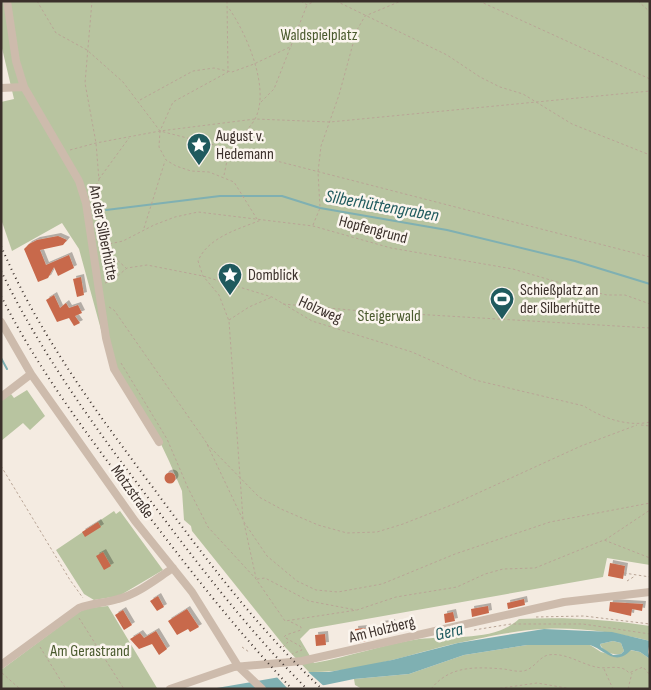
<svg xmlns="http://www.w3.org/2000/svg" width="651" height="690" viewBox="0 0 651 690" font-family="'Sofia Sans Condensed',sans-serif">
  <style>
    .green { fill: #b8c4a0 }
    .water { fill: #7fb0b2; fill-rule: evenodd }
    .pier { fill: #f4ebe1 }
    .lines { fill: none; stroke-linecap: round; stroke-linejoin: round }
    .stream { stroke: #7fb0b2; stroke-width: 2 }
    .building { fill: #c8694b; filter: url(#shadow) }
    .path { stroke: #b9a596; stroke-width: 1; stroke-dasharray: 2.5 2.5; stroke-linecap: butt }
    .minor { stroke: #cdbbac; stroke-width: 8 }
    .rail { stroke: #3b302b; stroke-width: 2; stroke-dasharray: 1 4; stroke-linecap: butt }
    .labels { text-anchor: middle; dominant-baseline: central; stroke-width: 5; stroke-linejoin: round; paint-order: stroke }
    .park-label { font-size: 16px; fill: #4a5a2e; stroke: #fbf5ee }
    .poi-label { font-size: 16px; fill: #3b302b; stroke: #fbf5ee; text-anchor: start }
    .street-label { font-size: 16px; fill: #3b302b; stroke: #fbf5ee }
    .water-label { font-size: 18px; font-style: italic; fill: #1f5a5e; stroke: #fbf5ee }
  </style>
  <defs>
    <filter id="shadow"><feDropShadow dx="3" dy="-3" stdDeviation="0" flood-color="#0004"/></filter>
  </defs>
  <rect width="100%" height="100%" fill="#f4ebe1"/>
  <!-- green -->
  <path class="green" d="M 1,1 L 650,1 L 650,565 L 607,558 L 603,577 L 310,629 L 300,639 L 314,663 C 349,657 384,644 419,639 C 451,635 494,642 519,619 C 563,617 606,619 650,626 L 650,641 C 616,633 580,627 544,629 C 518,630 484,637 458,643 C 409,654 360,673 309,672 L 285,647 L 192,531 L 191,526 L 184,520 L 182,491 L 169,461 L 160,442 L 109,359 L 79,249 L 62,223 L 12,251 L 1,219 L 1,102 L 14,99 L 1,44 Z
    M 27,390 L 45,416 L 30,430 L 23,423 L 1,441 L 1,401 L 11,394 L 14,398 Z
    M 114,511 L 116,514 L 120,511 L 163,570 L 119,596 L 94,600 L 84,594 L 56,550 Z
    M 108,606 L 157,688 L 1,689 L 1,670 L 79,612 L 88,608 Z
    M 613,641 L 621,643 L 624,651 L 621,654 C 613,655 604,653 600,644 Z
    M 527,645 L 590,645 L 601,652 L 620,657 L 630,650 L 640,652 L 650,659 L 650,689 L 362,689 L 355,685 L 354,679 L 409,674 L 464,655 Z"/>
  <!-- water -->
  <path class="water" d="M 544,629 L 612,632 L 650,641 L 648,652 L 650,659 L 640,652 L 631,650 C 615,667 605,650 590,645 L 527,645 L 464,655 L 409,674 L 354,679 L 325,685 L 294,689 L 211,689 L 309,672 L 329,672 L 392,660 L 458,643 ZM 613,641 L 621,643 L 624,651 L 621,654 L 613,655 L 601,647 L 600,644 Z"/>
  <!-- pier -->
  <path class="pier" d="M 306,670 L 326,688 L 288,689 L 275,675 Z"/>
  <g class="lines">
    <!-- stream -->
    <path class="stream" d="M 106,210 L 220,196 L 282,196 L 320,208 L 447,230 L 575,261 L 650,284
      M 1,358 L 7,369"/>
  </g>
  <!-- building -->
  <path class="building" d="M 58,236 L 67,240 L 63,245 L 40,250 L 46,265 L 69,255 L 74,268 L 58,276 L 54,267 L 48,278 L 38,282 L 24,249 L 29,244 L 37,240 Z
    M 81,277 L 84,295 L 77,297 L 73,279 Z
    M 54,295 L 60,308 L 66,303 L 69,308 L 78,305 L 82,313 L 75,316 L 80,323 L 74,326 L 69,318 L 57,322 L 46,300 Z
    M164.5 478a5.5 5.5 0 1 1 11 0a5.5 5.5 0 1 1-11 0Z
    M 98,522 L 101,527 L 85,537 L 82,532 Z
    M 103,552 L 111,566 L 104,570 L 96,556 Z
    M 610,563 L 625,566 L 623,579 L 608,576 Z
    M 158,596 L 164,607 L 157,611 L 150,601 Z
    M 524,599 L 525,605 L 508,609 L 507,603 Z
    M 610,602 L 643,604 L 642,611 L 632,609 L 631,616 L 609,611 Z
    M 488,606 L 489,613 L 472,617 L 471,609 Z
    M 187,609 L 199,627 L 190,632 L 188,629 L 177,635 L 168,621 Z
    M 123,610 L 132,625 L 124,630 L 115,615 Z
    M 453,612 L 455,621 L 445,623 L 444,614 Z
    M 392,622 L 394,633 L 382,635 L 381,624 Z
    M 365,628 L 366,641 L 357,643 L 355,629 Z
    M 156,631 L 167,649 L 159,655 L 152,644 L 139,649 L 130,639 L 140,633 L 144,638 Z
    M 325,634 L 326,645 L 316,646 L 315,635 Z"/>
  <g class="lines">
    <!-- path -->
    <path class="path" d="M 37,1 L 56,33 L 87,50 L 123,82 L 160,131 L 650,257
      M 227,1 L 228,72 L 173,102 L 160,131 L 159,147 L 166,160 L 176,166 L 191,171 L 209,172 L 234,182 L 257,219
      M 301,1 L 307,5 L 315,1
      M 336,1 L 447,55 L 480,77 L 500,87 L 523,94 L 572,124 L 650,155
      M 479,1 L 650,79
      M 638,1 L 650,12
      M 140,100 L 193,71 L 214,68 L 232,72 L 254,64 L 292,46
      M 261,102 L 274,89 L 307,5
      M 70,150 L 96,143 L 160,131 L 255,119 L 330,122 L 650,91
      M 224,175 C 226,167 227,157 231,149 C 237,138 249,130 255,119 C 271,89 246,32 228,7
      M 99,179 L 129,138
      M 91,194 L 99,180 L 96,143 L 85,83 L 92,1
      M 313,225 L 320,208 L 318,172 L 321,146 L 339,95 L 354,40 L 359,37 L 357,30 L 365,16 L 401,1
      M 144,228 L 165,161
      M 100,246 L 123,241 L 154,225 L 175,217 L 198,212 L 313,226 L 391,248 L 513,269 L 581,289 L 607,295 L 625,295 L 650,304
      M 103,247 L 126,268
      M 105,283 L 113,280 L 127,268 L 147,265 L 203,276 L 272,297 L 312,321 L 412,352 L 475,380 L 584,406 C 602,418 628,427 650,422
      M 283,304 L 362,311 L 650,328
      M 109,307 L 114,310 L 206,442 L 244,522 L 267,556 L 297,581 L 316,590 L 338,592 L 382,584 L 455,554 L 550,522 L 650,503
      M 229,320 L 249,307 L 272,297
      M 121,363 L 167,439 L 188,488 L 208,527 L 256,579 L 285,621 L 357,610 L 396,597 L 457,587 L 485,574 L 503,569 L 535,568 L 604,540 L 650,558
      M 641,425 L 650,426
      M 207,444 L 259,497 L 281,509 L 318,525 L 347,533 L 377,532 L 403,524 L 454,504 L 581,446 L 637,425
      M 1,466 L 70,580 L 83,598
      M 243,519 L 229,321 L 219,295 L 203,276 L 198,261 C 208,237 239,229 261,220
      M 244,523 L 256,578
      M 605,540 L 650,510
      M 624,573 L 650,577
      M 257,579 L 265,578 L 309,601 L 356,610
      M 627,581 L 635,576
      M 536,617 L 584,616 L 650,624
      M 79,618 L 124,689
      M 291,622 L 301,627 L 301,630 L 286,635 L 284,637 L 300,646 L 302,650 L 292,654
      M 474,630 L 511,624 L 583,624 L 650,634
      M 40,647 L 66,689
      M 242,647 L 249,652
      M 283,647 L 288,642
      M 604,669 L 613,689
      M 2,673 L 20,689
      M 418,689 L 425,689
      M 431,689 C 450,665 476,667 504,669 C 510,670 517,672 523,671 C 533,670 539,657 548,655 C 565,652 581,664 596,667 C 607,670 621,663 629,673 L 643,667 L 650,675
      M 495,689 L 537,683 L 572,689
      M 628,689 L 632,673"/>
    <!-- minor -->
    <path class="minor" d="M 7,1 L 16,61 L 24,87 L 79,181 L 86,203 L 106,338 L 114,369 L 159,442
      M 1,88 L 24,87
      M 1,322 L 31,374 L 135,521 L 192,592 L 238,666 L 262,689
      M 1,397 L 31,374
      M 1,665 L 79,608 C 92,603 105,603 118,599 C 138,594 156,579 173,568
      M 170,689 L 234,667 L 302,661 L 564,602 L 650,592"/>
    <!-- rail -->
    <path class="rail" d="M 1,246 C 39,335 97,413 154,489 C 206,559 258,629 322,689
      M 1,271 C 42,355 96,429 152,503 C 201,568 249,631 307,689
      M 1,296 C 38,369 86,433 135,498 C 185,564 235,629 292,689"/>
  </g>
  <!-- icons -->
  <defs>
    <symbol id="sight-pin" viewBox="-11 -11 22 30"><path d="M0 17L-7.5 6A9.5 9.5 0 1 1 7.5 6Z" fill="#1f5a5e" stroke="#fbf5ee"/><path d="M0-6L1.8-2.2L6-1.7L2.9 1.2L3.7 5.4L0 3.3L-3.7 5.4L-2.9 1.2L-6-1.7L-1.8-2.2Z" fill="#fff"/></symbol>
    <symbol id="stadium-pin" viewBox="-11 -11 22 30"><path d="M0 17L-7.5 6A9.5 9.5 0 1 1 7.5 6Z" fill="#1f5a5e" stroke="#fbf5ee"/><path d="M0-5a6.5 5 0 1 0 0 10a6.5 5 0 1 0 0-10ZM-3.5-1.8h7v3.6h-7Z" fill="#fff"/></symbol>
  </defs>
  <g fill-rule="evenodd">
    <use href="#sight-pin" x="185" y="131" width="28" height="38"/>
    <use href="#sight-pin" x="216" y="261" width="28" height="38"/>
    <use href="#stadium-pin" x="488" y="285" width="28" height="38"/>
  </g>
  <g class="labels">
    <!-- park labels -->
    <g class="park-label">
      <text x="319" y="35">Waldspielplatz</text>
      <text x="389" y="316">Steigerwald</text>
      <text x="90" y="651">Am Gerastrand</text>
    </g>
    <!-- poi labels -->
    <g class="poi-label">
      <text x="216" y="136">August v.<tspan x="216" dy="18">Hedemann</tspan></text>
      <text x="248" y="275">Domblick</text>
      <text x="520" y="290">Schießplatz an<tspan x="520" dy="18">der Silberhütte</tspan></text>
    </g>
    <!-- street labels -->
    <g class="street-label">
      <text transform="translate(373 230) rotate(15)">Hopfengrund</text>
      <text transform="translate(103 233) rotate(79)">An der Silberhütte</text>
      <text transform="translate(320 310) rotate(24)">Holzweg</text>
      <text transform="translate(132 492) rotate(54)">Motzstraße</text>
      <text transform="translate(382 630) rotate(-14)">Am Holzberg</text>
    </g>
    <!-- water labels -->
    <g class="water-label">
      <text transform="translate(382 206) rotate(10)">Silberhüttengraben</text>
      <text transform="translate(449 632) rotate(-13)">Gera</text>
    </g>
  </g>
  <!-- border -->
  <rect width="651" height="690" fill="none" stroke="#3b302b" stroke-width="5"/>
</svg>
